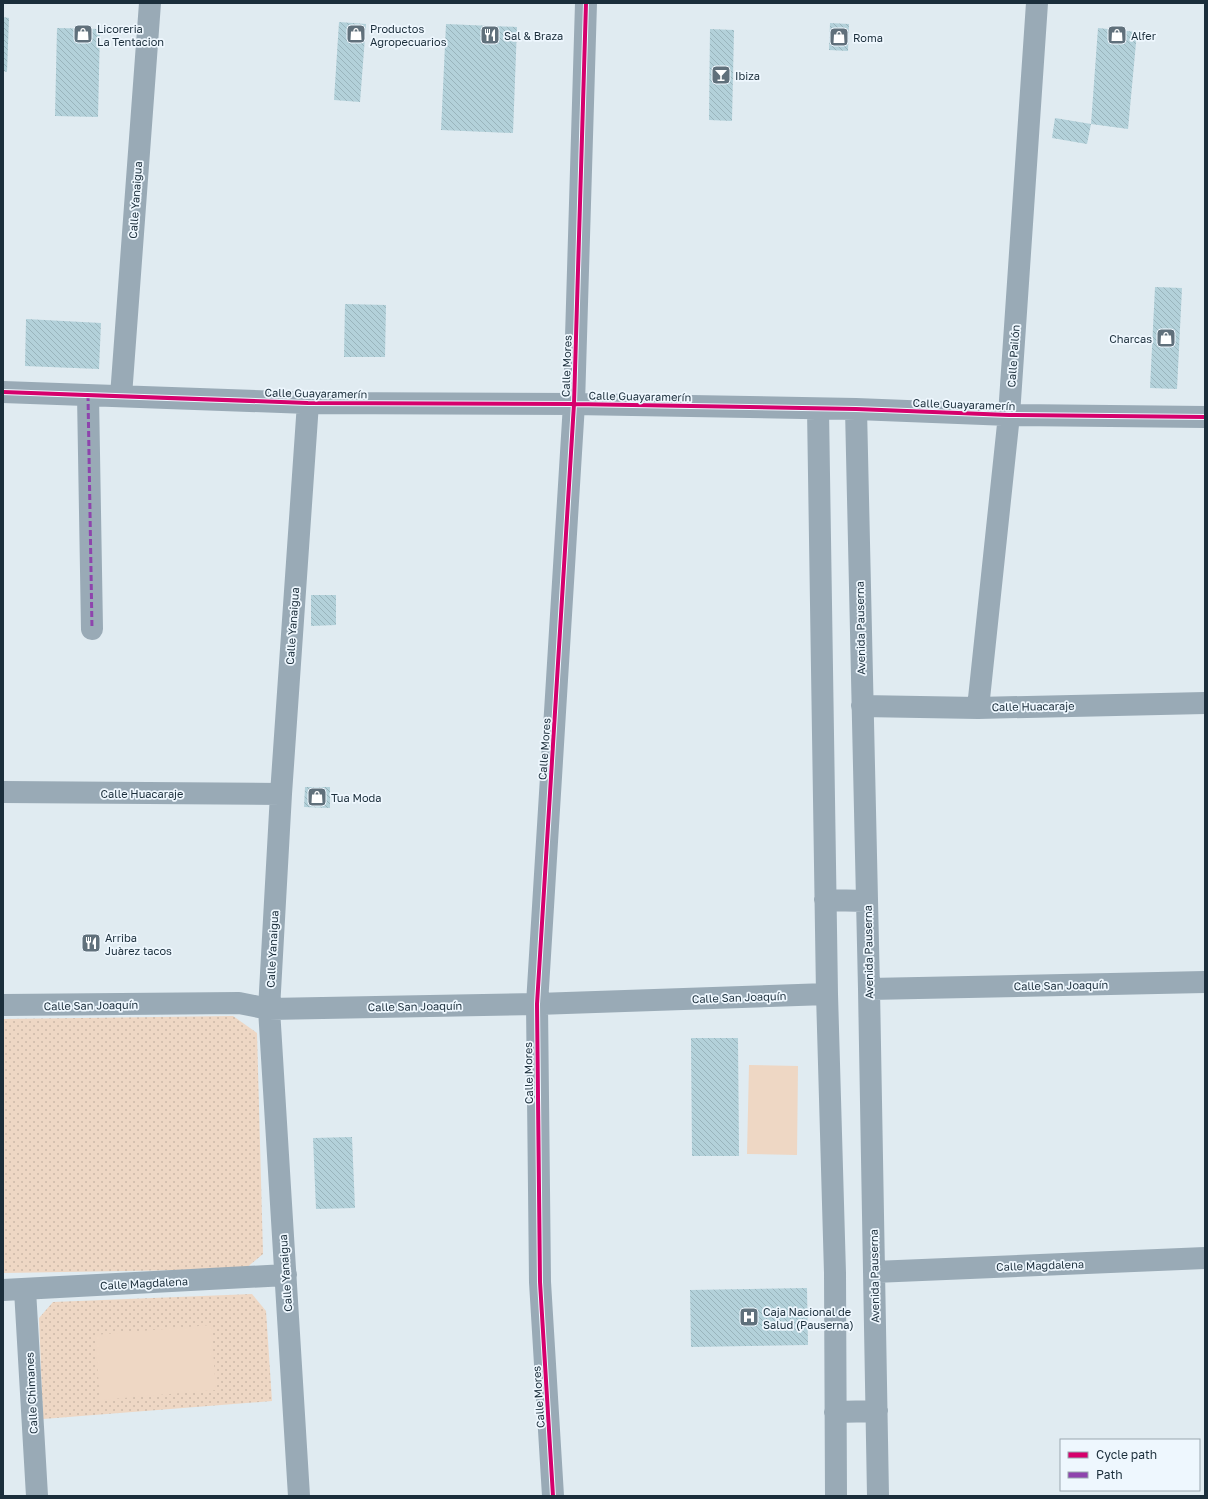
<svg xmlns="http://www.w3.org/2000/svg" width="1208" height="1499" viewBox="0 0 1208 1499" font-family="'Golos Text',sans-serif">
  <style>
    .grass { fill: url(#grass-dots) }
    .pitch { fill: #eed7c4 }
    .building { fill: url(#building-back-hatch) }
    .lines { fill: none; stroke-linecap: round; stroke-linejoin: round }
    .street { stroke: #99aab6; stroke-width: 22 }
    .quiet { stroke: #8e44ad; stroke-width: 3; stroke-dasharray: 6 3; stroke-linecap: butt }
    .cycleway-casing { stroke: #eef7fe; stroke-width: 6 }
    .cycleway { stroke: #d6006c; stroke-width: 4 }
    .labels { text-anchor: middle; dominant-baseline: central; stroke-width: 3.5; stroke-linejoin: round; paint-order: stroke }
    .poi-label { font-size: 11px; fill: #1b2e3b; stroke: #eef7fe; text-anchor: start }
    .street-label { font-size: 11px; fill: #1b2e3b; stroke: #eef7fe }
  </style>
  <defs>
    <pattern id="grass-dots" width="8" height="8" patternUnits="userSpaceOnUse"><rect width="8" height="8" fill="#eed7c4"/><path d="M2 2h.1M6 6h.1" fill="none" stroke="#ccb9a9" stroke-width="1.8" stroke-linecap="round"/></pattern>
    <pattern id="building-back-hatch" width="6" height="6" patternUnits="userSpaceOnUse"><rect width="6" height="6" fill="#b3d1da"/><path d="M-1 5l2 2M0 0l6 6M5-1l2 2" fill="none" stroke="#99b4bc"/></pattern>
  </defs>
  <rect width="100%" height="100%" fill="#e0ebf1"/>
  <!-- grass -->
  <path class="grass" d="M 233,1016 L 257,1033 L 263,1254 L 245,1269 L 3,1273 L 3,1019 Z
    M 252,1294 L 266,1311 L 272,1401 L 43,1419 L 39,1318 L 53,1302 Z"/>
  <!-- pitch -->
  <path class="pitch" d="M 749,1065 L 798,1066 L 797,1155 L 747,1154 Z
    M 211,1325 L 216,1390 L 100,1400 L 95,1335 Z"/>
  <!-- building -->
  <path class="building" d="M 3,17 L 9,18 L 7,72 L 3,71 Z
    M 339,22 L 366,24 L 360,102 L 334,100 Z
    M 830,23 L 849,24 L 848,51 L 829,50 Z
    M 446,24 L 517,27 L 513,133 L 441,130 Z
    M 57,28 L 100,29 L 98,117 L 55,116 Z
    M 1098,28 L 1137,32 L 1128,129 L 1091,124 Z
    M 710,29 L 734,30 L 732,121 L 709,120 Z
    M 1055,118 L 1091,124 L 1087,144 L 1052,138 Z
    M 1155,287 L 1182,288 L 1177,389 L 1150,388 Z
    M 345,304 L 386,305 L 385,357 L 344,357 Z
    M 26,319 L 101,323 L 99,369 L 25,366 Z
    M 311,595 L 336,595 L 336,625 L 311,626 Z
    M 305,787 L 330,787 L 330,808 L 304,807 Z
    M 691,1038 L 738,1038 L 739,1156 L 692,1156 Z
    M 352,1137 L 355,1208 L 316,1209 L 313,1138 Z
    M 807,1288 L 808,1345 L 691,1347 L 690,1290 Z"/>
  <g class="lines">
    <!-- street -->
    <path class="street" d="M 3,392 L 308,403 L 574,404 L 856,409 L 1009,415 L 1205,417
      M 88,395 L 92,629
      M 121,396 L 150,3
      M 818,409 L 827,994 L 835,1273 L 836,1496
      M 856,409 L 869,989 L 878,1496
      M 862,706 L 978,708 L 1205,703
      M 978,708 L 1009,415 L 1037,3
      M 3,792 L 281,794
      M 825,900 L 867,901
      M 869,989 L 1205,982
      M 3,1005 L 239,1003 L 269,1009 L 537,1004 L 827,994
      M 874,1272 L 1205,1258
      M 3,1290 L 286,1275
      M 25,1290 L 37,1496
      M 835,1412 L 877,1411
      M 299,1496 L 269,1009 L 281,794 L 308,403
      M 553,1496 L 540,1282 L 537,1004 L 574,404 L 586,3"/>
    <!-- quiet -->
    <path class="quiet" d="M 88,395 L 92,629"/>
    <defs>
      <path id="cycleway" d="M 3,392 L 308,403 L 574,404 L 856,409 L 1009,415 L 1205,417
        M 553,1496 L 540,1282 L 537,1004 L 574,404 L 586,3"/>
    </defs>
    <!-- cycleway casing -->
    <use href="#cycleway" class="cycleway-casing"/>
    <!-- cycleway -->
    <use href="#cycleway" class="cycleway"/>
  </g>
  <!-- icons -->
  <defs>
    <symbol id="shop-square" viewBox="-11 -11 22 22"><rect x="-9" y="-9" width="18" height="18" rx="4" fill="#60707b" stroke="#eef7fe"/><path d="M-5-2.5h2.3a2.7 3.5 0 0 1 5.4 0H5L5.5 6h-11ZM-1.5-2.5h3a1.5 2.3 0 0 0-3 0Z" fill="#fff"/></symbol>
    <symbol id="restaurant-square" viewBox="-11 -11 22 22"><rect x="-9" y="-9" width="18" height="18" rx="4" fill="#60707b" stroke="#eef7fe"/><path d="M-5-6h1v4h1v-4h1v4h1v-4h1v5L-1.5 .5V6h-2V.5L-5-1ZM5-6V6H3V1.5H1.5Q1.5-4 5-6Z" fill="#fff"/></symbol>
    <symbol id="bar-square" viewBox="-11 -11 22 22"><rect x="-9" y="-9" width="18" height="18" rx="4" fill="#60707b" stroke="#eef7fe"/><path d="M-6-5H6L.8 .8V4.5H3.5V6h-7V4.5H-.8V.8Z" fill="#fff"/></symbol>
    <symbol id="hospital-square" viewBox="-11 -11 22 22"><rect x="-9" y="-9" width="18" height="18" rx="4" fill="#60707b" stroke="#eef7fe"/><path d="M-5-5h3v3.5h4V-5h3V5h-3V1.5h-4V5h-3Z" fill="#fff"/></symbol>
  </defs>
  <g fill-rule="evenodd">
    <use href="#shop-square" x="72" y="23" width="22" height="22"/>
    <use href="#shop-square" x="345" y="23" width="22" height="22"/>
    <use href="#restaurant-square" x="479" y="24" width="22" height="22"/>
    <use href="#shop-square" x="1106" y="24" width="22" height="22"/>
    <use href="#shop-square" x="828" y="26" width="22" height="22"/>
    <use href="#bar-square" x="710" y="64" width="22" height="22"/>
    <use href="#shop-square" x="1155" y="327" width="22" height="22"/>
    <use href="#shop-square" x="306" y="786" width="22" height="22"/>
    <use href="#restaurant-square" x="80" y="932" width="22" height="22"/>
    <use href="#hospital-square" x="738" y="1306" width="22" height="22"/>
  </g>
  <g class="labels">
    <!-- poi labels -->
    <g class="poi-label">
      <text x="97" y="28">Licoreria<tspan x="97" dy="13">La Tentacion</tspan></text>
      <text x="370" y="28">Productos<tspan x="370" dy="13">Agropecuarios</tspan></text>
      <text x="504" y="35">Sal &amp; Braza</text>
      <text x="1131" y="35">Alfer</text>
      <text x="853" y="37">Roma</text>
      <text x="735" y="75">Ibiza</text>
      <text x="1152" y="338" text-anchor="end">Charcas</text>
      <text x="331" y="797">Tua Moda</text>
      <text x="105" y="937">Arriba<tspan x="105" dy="13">Juàrez tacos</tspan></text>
      <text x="763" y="1311">Caja Nacional de<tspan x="763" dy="13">Salud (Pauserna)</tspan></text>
    </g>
    <!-- street labels -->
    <g class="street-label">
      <text transform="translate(135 200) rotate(-86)">Calle Yanaigua</text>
      <text transform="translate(1013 356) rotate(-86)">Calle Pailón</text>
      <text transform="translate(566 366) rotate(-88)">Calle Mores</text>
      <text transform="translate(316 393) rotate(1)">Calle Guayaramerín</text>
      <text transform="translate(640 396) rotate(1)">Calle Guayaramerín</text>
      <text transform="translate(964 404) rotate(2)">Calle Guayaramerín</text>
      <text transform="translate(292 626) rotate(-86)">Calle Yanaigua</text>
      <text transform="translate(860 628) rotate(-91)">Avenida Pauserna</text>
      <text transform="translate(1033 706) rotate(-1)">Calle Huacaraje</text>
      <text transform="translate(544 749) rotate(-86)">Calle Mores</text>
      <text x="142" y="793">Calle Huacaraje</text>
      <text transform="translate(272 949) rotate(-87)">Calle Yanaigua</text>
      <text transform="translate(868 952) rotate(-91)">Avenida Pauserna</text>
      <text transform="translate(1061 985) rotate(-1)">Calle San Joaquín</text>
      <text transform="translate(739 997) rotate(-2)">Calle San Joaquín</text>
      <text transform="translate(91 1005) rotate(-1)">Calle San Joaquín</text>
      <text transform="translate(415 1006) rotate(-1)">Calle San Joaquín</text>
      <text transform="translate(528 1073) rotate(-91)">Calle Mores</text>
      <text transform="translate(1040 1265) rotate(-2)">Calle Magdalena</text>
      <text transform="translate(285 1273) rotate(-94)">Calle Yanaigua</text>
      <text transform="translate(874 1276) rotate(-91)">Avenida Pauserna</text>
      <text transform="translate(144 1283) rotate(-3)">Calle Magdalena</text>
      <text transform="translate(31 1393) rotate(-93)">Calle Chimanes</text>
      <text transform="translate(538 1397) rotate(-94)">Calle Mores</text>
    </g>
  </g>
  <!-- border -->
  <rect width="1208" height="1499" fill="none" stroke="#1b2e3b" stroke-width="8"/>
  <!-- legend -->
  <rect x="1060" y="1439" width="140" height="52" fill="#eef7fe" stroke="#9aa7b0"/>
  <rect x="1068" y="1452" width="20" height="6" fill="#d6006c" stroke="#9aa7b0"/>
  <text x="1096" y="1459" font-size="12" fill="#1b2e3b">Cycle path</text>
  <rect x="1068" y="1472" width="20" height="6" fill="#8e44ad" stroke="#9aa7b0"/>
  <text x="1096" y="1479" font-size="12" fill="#1b2e3b">Path</text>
</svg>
